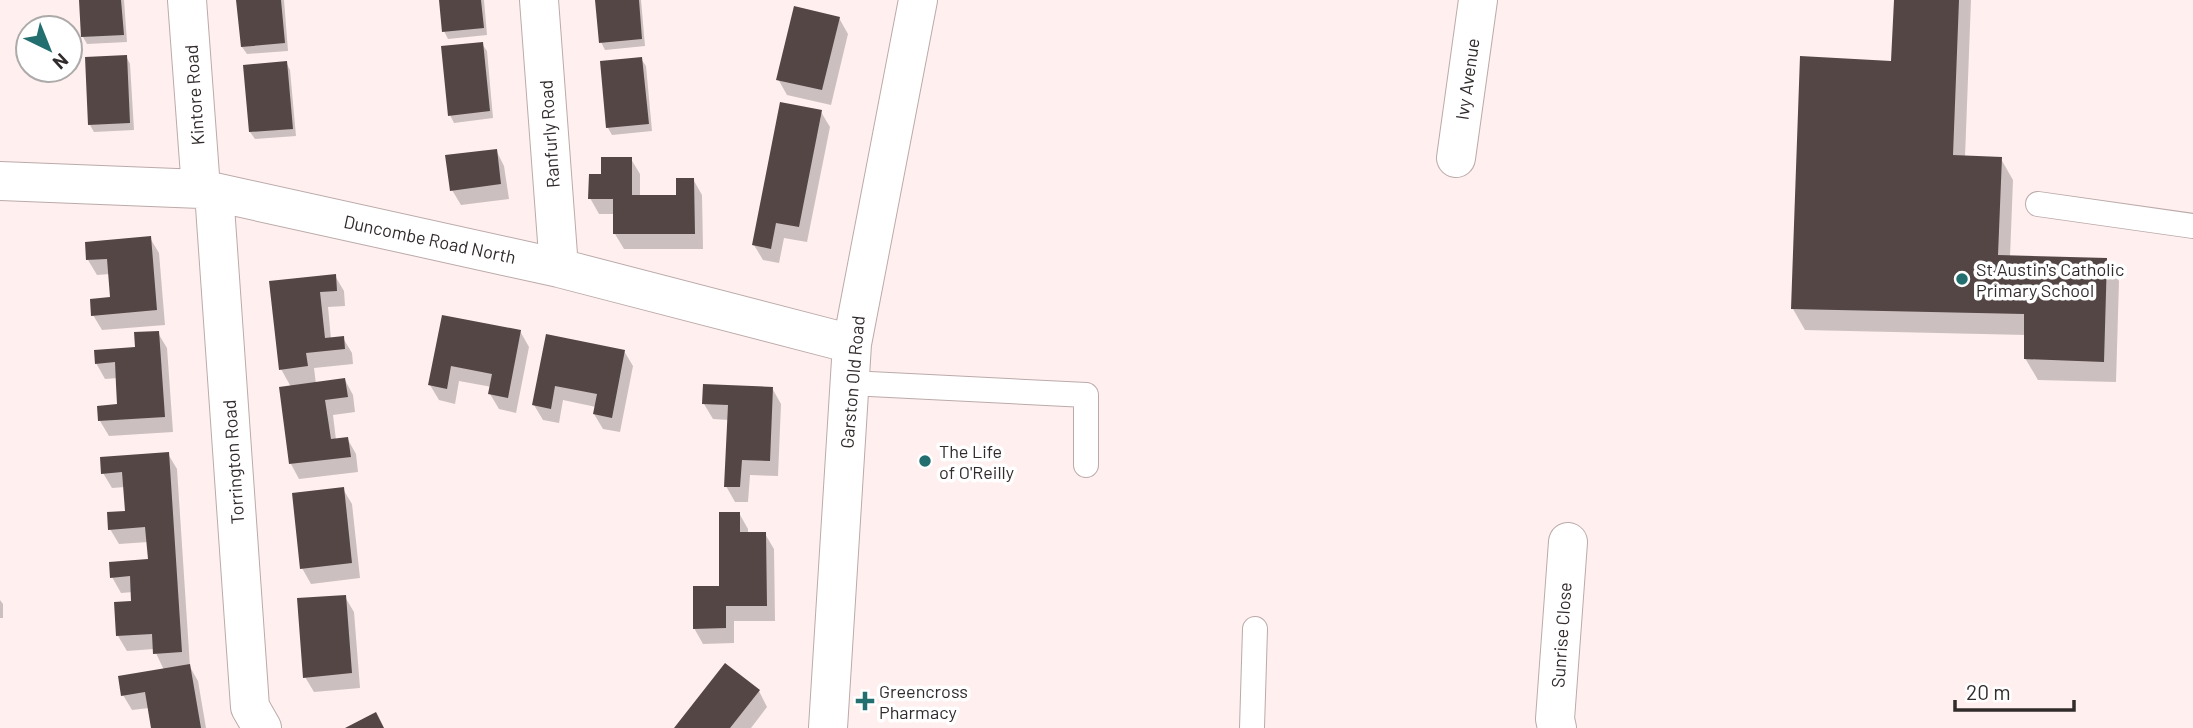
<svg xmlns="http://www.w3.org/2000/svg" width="2193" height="728" viewBox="0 0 2193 728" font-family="Barlow,sans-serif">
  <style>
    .shadow { fill: #0003 }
    .building { fill: #554646 }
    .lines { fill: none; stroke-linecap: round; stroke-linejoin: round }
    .lane-casing { stroke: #bcaaaa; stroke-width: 26 }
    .street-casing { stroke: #bcaaaa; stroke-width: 40 }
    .lane { stroke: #fff; stroke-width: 24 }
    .street { stroke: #fff; stroke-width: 38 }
    .poi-dot { fill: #236f70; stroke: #fff; stroke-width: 2.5 }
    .labels { text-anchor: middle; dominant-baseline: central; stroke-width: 7; stroke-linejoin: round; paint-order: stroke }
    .street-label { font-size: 18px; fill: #322b2b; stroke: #fff }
    .poi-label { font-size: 18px; fill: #322b2b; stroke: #fff; text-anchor: start }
  </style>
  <rect width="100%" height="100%" fill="#ffefef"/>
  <!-- shadow -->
  <path class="shadow" d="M 81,0 L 124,0 L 127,42 L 87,44 L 83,37 Z
    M 238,0 L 284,0 L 288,51 L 247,54 L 242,47 Z
    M 440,0 L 484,0 L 487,35 L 448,39 L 444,31 Z
    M 597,0 L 641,0 L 645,46 L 605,50 L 601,42 Z
    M 1895,0 L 1971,0 L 1965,157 L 2001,159 L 2013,180 L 2010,257 L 2106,260 L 2119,281 L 2116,382 L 2038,380 L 2025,358 L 2026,335 L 1805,330 L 1793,309 L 1893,63 Z
    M 839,18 L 848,34 L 831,105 L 787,95 L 778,79 Z
    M 482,44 L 487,51 L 493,118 L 454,123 L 450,115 Z
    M 126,56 L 130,64 L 134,130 L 94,132 L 90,125 Z
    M 641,59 L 646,66 L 652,131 L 612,135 L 608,128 Z
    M 286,62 L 290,70 L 296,136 L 255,139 L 250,132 L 245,66 Z
    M 821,112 L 830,127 L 807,242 L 784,238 L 779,263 L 763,260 L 754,245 Z
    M 496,150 L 504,166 L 509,199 L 461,205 L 452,190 Z
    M 631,159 L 640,174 L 640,197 L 677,197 L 693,179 L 702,195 L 703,249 L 624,249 L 615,234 L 615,214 L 599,214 L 590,198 Z
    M 150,238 L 159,253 L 165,325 L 102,330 L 93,315 L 112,299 L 110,274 L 97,275 L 88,260 Z
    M 335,276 L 344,291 L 345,306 L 328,307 L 331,339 L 343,338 L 352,353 L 353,364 L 314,368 L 316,384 L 345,380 L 353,395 L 355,412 L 333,415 L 336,440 L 347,438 L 356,454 L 358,472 L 299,479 L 291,464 L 281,388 L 291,387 L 281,369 L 271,282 Z
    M 443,317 L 520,331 L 529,347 L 516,413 L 499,409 L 490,394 L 492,387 L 459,381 L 455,404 L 439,400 L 430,385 Z
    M 158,333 L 167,348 L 173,432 L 109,436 L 100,421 L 119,406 L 118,378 L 105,379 L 96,363 L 137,349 Z
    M 548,336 L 624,351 L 633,366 L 620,432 L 603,429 L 594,414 L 596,407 L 563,400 L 559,423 L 543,420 L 534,405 Z
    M 772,388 L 781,404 L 778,476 L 750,475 L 748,502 L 735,502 L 726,486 L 729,420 L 713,419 L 704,404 Z
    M 168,454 L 177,469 L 190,667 L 198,681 L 206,728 L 153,728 L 149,708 L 132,710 L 123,695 L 164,670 L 154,649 L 127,651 L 118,636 L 133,602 L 133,592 L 121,593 L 112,577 L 150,561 L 148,542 L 119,544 L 110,529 L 126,512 L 125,487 L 112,488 L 103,473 Z
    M 343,489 L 352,504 L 360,578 L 311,584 L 302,568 Z
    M 739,513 L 748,529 L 748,534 L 765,534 L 774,549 L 775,621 L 734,621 L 734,643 L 703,644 L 694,628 L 721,587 Z
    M 345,597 L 354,612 L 360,688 L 314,692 L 305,677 Z
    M 0,600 L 3,604 L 3,618 L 0,618 Z
    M 759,691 L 767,707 L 751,728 L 677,728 Z"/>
  <!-- building -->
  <path class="building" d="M 79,0 L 121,0 L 124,35 L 81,37 Z
    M 236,0 L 281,0 L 285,43 L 241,47 Z
    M 439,0 L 481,0 L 484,28 L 442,32 Z
    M 595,0 L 639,0 L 642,39 L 599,43 Z
    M 1894,0 L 1959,0 L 1953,155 L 2002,157 L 1998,255 L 2107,258 L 2104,362 L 2024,359 L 2024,314 L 1791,309 L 1800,56 L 1891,61 Z
    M 794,6 L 840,17 L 822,90 L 776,80 Z
    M 483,42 L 490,111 L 448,116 L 441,46 Z
    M 127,55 L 130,123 L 88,125 L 85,57 Z
    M 642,57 L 649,124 L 606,128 L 600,61 Z
    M 287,61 L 293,129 L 249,132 L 243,65 Z
    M 780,102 L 822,110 L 799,227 L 776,223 L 771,249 L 752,245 Z
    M 497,149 L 501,184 L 450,191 L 445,155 Z
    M 601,157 L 632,157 L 632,195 L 676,195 L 676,178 L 694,178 L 695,234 L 613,234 L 613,199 L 588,199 L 589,174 L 601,174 Z
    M 151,236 L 157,310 L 91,316 L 90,299 L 110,297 L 107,259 L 86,260 L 85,242 Z
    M 336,274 L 337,291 L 320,292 L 325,338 L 344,336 L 345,349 L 306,353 L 308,366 L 279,370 L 269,281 Z
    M 442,315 L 521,330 L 508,398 L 488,394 L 492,374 L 451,366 L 447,389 L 428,385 Z
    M 159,331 L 165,417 L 98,421 L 97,406 L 117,404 L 116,385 L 115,362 L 95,364 L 94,350 L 135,347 L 134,332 Z
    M 546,334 L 625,350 L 612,418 L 593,414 L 597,394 L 555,386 L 551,409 L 532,405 Z
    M 345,378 L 348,397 L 325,400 L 331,439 L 348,437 L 351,457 L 289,464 L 279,387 Z
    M 703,384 L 773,387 L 770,461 L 742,460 L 740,487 L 724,487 L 728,405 L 702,404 Z
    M 169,452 L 182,652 L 153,654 L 152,634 L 116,636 L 114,602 L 131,601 L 130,576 L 110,578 L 109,562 L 148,559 L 145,527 L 108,530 L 107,512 L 125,511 L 122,472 L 101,474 L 100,457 Z
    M 344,487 L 352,563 L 300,569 L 292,493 Z
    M 719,512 L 740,512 L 740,532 L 766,532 L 767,606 L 726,606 L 726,628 L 693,629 L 693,586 L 719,586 Z
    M 346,595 L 352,673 L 303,678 L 297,598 Z
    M 725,663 L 760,690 L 730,728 L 674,728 Z
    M 190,664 L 201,728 L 151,728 L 145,692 L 121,696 L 118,676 Z
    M 376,712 L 384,728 L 345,728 Z"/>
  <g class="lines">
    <defs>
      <path id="lane" d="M 2038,204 L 2193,226
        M 850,383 L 1086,395 L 1086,465
        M 1252,728 L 1255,629"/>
      <path id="street" d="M 187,0 L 201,189
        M 539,0 L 559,268
        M 1456,158 L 1478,0
        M 0,181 L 201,189 L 559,268 L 852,344
        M 214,192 L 250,707 L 262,728
        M 828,728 L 852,344 L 918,0
        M 1557,728 L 1555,719 L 1568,542"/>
    </defs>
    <!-- lane casing -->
    <use href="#lane" class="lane-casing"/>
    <!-- street casing -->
    <use href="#street" class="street-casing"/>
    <!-- lane -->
    <use href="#lane" class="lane"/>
    <!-- street -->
    <use href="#street" class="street"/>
  </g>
  <!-- markers -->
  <g class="poi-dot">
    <circle cx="1962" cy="279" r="7"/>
    <circle cx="925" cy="461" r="7"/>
    <path d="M861.5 690.5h7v7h7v7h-7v7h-7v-7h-7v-7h7z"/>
  </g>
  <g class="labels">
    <!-- street labels -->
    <g class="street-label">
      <text transform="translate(1467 79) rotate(-82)">Ivy Avenue</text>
      <text transform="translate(194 95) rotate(-94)">Kintore Road</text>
      <text transform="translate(549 134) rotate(-94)">Ranfurly Road</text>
      <text transform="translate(430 239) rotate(12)">Duncombe Road North</text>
      <text transform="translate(852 382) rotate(-85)">Garston Old Road</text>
      <text transform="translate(233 462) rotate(-94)">Torrington Road</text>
      <text transform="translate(1561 635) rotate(-86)">Sunrise Close</text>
    </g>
    <!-- poi labels -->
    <g class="poi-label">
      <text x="1976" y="269">St Austin's Catholic<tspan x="1976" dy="21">Primary School</tspan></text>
      <text x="939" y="451">The Life<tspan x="939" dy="21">of O'Reilly</tspan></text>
      <text x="879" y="691">Greencross<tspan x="879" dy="21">Pharmacy</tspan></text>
    </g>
  </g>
  <!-- north arrow -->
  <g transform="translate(49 49) rotate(137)"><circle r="33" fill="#ffffff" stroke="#adaaaa" stroke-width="2"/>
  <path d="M0-5L12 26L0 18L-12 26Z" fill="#236f70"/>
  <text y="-10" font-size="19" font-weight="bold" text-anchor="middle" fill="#322b2b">N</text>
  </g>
  <!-- scale -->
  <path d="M1955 700v10h119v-10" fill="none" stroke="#322b2b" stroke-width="3.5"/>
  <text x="1966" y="700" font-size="21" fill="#322b2b" stroke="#ffffff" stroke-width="5" paint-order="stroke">20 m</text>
</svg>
